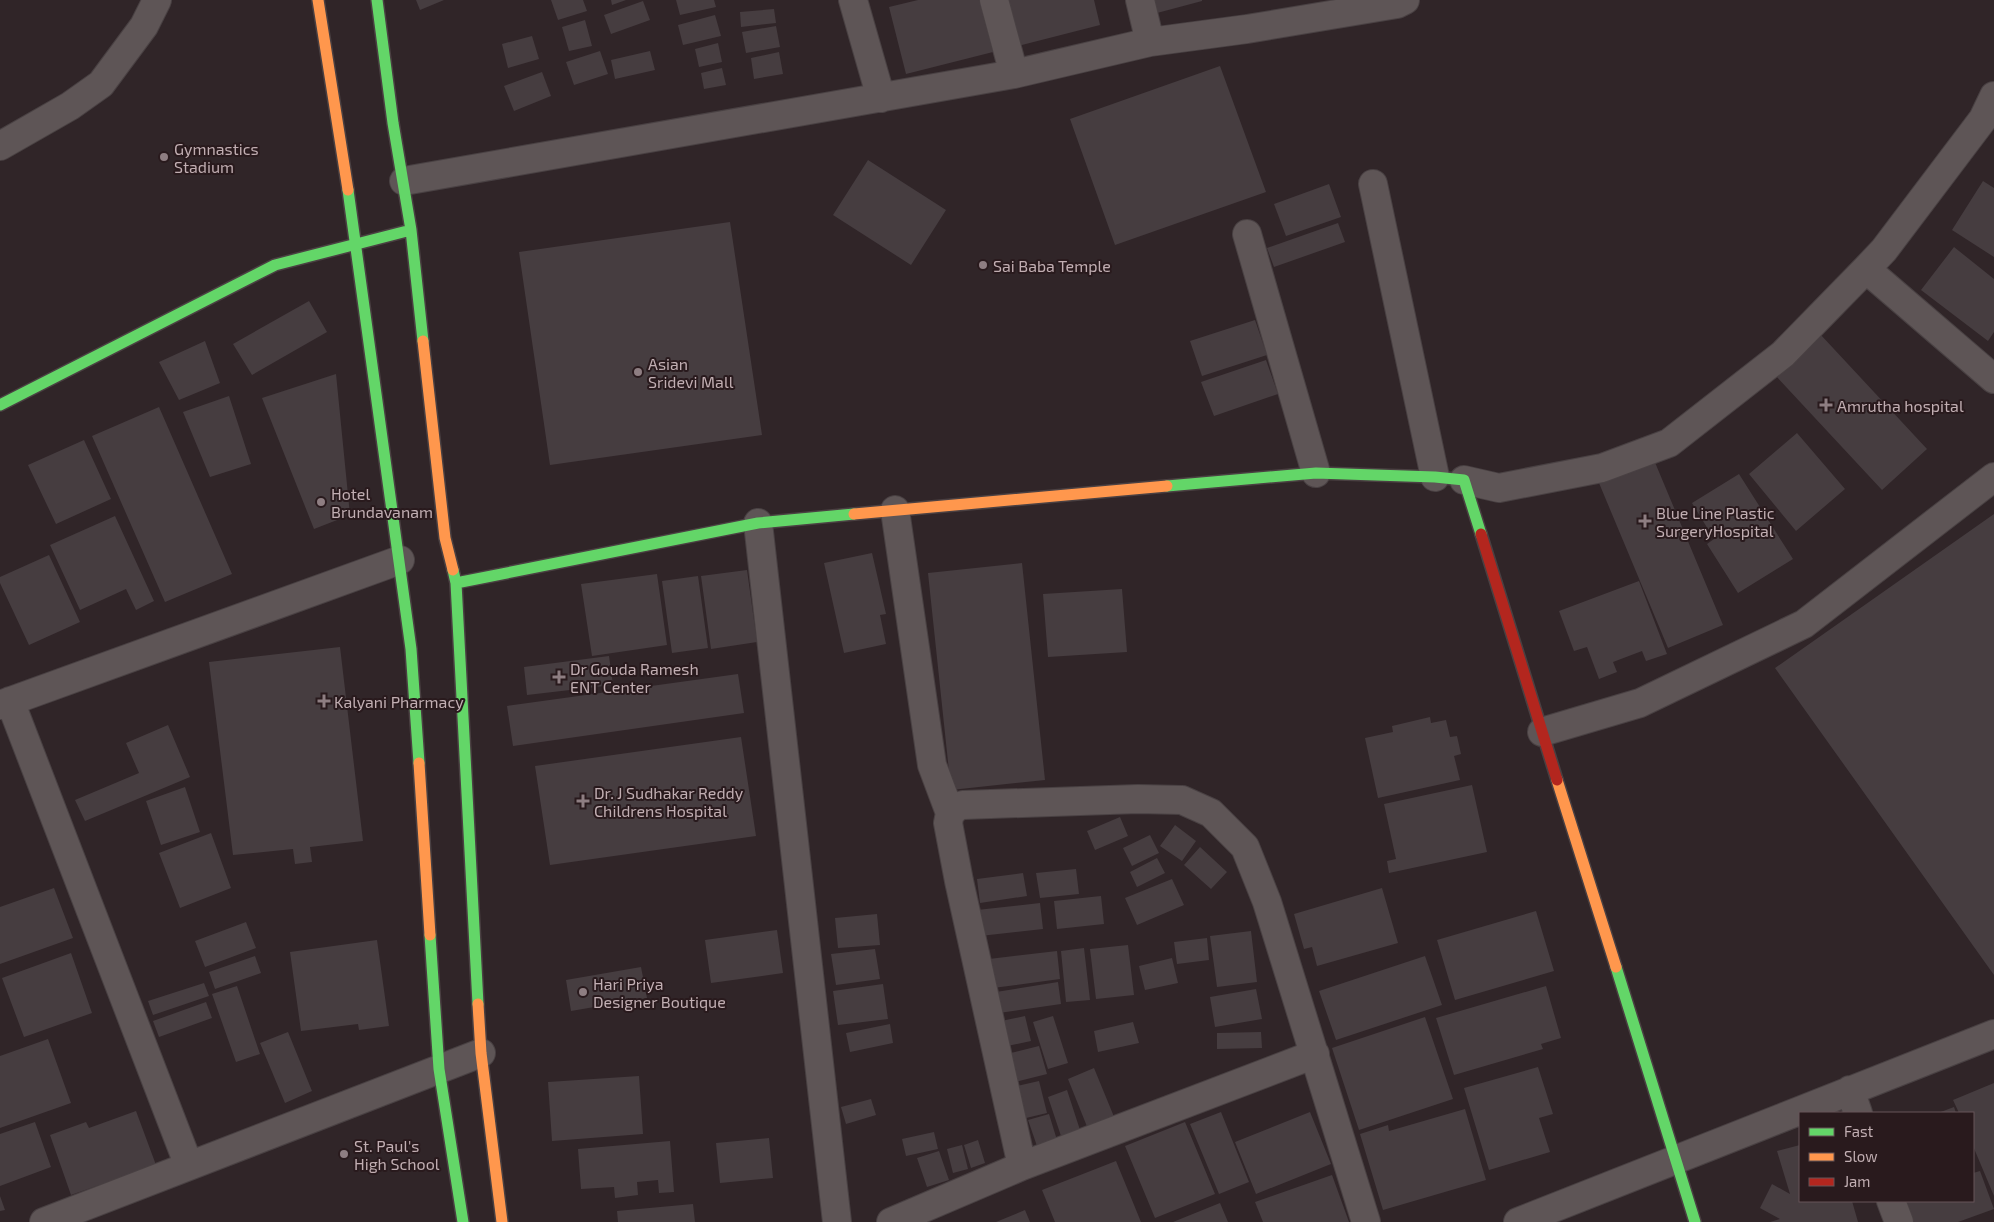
<svg xmlns="http://www.w3.org/2000/svg" width="1994" height="1222" viewBox="0 0 1994 1222" font-family="'Exo 2',sans-serif">
  <style>
    .building { fill: #463d40 }
    .lines { fill: none; stroke-linecap: round; stroke-linejoin: round }
    .street-casing { stroke: #494143; stroke-width: 30 }
    .fast-casing { stroke: #4a4042; stroke-width: 14 }
    .slow-casing { stroke: #4a4042; stroke-width: 14 }
    .jam-casing { stroke: #4a4042; stroke-width: 14 }
    .street { stroke: #5e5556; stroke-width: 28 }
    .fast { stroke: #63d668; stroke-width: 11 }
    .slow { stroke: #ff974d; stroke-width: 11 }
    .jam { stroke: #b3261e; stroke-width: 11 }
    .poi-dot { fill: #8e7e82; stroke: #291a1d; stroke-width: 2 }
    .labels { text-anchor: middle; dominant-baseline: central; stroke-width: 4; stroke-linejoin: round; paint-order: stroke }
    .poi-label { font-size: 16px; fill: #c1aeb2; stroke: #291a1d; text-anchor: start }
  </style>
  <rect width="100%" height="100%" fill="#302528"/>
  <!-- building -->
  <path class="building" d="M 416,0 L 444,0 L 420,10 Z
    M 551,0 L 583,0 L 587,11 L 558,20 Z
    M 611,0 L 626,0 L 612,5 Z
    M 676,0 L 714,0 L 716,7 L 680,15 Z
    M 918,0 L 979,0 L 993,52 L 906,74 L 889,7 Z
    M 1002,0 L 1094,0 L 1100,25 L 1014,47 Z
    M 1154,0 L 1202,0 L 1202,1 L 1157,13 Z
    M 643,1 L 650,20 L 611,34 L 604,15 Z
    M 774,9 L 776,23 L 741,27 L 740,12 Z
    M 715,15 L 721,36 L 683,45 L 678,25 Z
    M 585,20 L 592,46 L 569,51 L 562,27 Z
    M 776,26 L 780,47 L 746,53 L 742,32 Z
    M 532,36 L 539,59 L 508,68 L 502,44 Z
    M 718,43 L 722,62 L 699,67 L 695,49 Z
    M 600,51 L 608,74 L 574,85 L 566,62 Z
    M 650,51 L 655,70 L 615,79 L 611,60 Z
    M 779,52 L 783,74 L 754,79 L 751,58 Z
    M 1220,66 L 1266,192 L 1115,245 L 1070,119 Z
    M 722,68 L 726,85 L 704,89 L 701,73 Z
    M 542,72 L 551,96 L 514,111 L 504,86 Z
    M 868,160 L 946,210 L 911,265 L 833,215 Z
    M 1983,181 L 1994,188 L 1994,257 L 1952,230 Z
    M 1329,184 L 1341,217 L 1286,236 L 1274,204 Z
    M 730,222 L 762,435 L 550,465 L 519,252 Z
    M 1338,223 L 1345,242 L 1274,267 L 1267,248 Z
    M 1954,247 L 1994,279 L 1994,332 L 1988,341 L 1921,290 Z
    M 309,301 L 327,332 L 252,375 L 233,344 Z
    M 1255,320 L 1267,355 L 1202,376 L 1190,341 Z
    M 1820,334 L 1927,449 L 1882,490 L 1775,375 Z
    M 205,341 L 220,383 L 179,400 L 159,362 Z
    M 1266,360 L 1278,394 L 1214,416 L 1201,382 Z
    M 336,374 L 350,515 L 314,529 L 262,398 Z
    M 229,396 L 251,464 L 210,477 L 183,412 Z
    M 159,407 L 232,574 L 165,602 L 92,436 Z
    M 1797,433 L 1845,489 L 1796,531 L 1749,474 Z
    M 84,440 L 111,499 L 56,524 L 28,465 Z
    M 1654,460 L 1723,625 L 1668,648 L 1599,483 Z
    M 1739,474 L 1793,559 L 1738,593 L 1707,544 L 1714,539 L 1692,503 Z
    M 1994,514 L 1994,975 L 1775,668 Z
    M 115,516 L 154,601 L 136,610 L 126,589 L 80,610 L 50,545 Z
    M 872,553 L 886,614 L 880,615 L 886,644 L 844,653 L 824,563 Z
    M 49,555 L 80,622 L 29,645 L 0,583 L 0,577 Z
    M 1022,563 L 1045,780 L 951,790 L 928,573 Z
    M 747,570 L 757,642 L 711,649 L 701,576 Z
    M 657,574 L 667,645 L 592,656 L 581,584 Z
    M 698,576 L 708,648 L 672,653 L 662,581 Z
    M 1639,581 L 1667,654 L 1646,661 L 1642,651 L 1613,662 L 1617,672 L 1599,679 L 1587,647 L 1574,651 L 1559,611 Z
    M 1122,589 L 1127,652 L 1048,657 L 1043,594 Z
    M 340,647 L 363,841 L 310,847 L 312,862 L 295,864 L 293,849 L 233,855 L 209,662 Z
    M 609,656 L 613,685 L 527,695 L 524,667 Z
    M 738,674 L 744,713 L 513,746 L 507,706 Z
    M 1430,717 L 1431,723 L 1446,720 L 1450,737 L 1457,736 L 1461,754 L 1454,756 L 1460,780 L 1378,798 L 1365,738 L 1393,732 L 1392,726 Z
    M 168,725 L 190,777 L 85,821 L 75,800 L 139,773 L 126,743 Z
    M 741,737 L 756,836 L 550,865 L 535,766 Z
    M 1472,785 L 1487,852 L 1389,873 L 1387,861 L 1396,859 L 1384,804 Z
    M 185,787 L 200,832 L 161,845 L 146,801 Z
    M 1120,817 L 1128,836 L 1095,850 L 1087,831 Z
    M 1175,825 L 1196,841 L 1182,861 L 1160,846 Z
    M 211,833 L 231,888 L 180,908 L 159,853 Z
    M 1150,835 L 1159,853 L 1132,866 L 1123,848 Z
    M 1200,847 L 1227,872 L 1211,889 L 1184,865 Z
    M 1157,858 L 1165,873 L 1137,887 L 1130,872 Z
    M 1076,869 L 1079,894 L 1040,898 L 1036,873 Z
    M 1023,873 L 1027,896 L 980,903 L 977,879 Z
    M 1172,879 L 1184,905 L 1137,925 L 1125,898 Z
    M 54,888 L 73,938 L 0,964 L 0,907 Z
    M 1382,888 L 1398,943 L 1317,966 L 1312,947 L 1304,949 L 1294,914 Z
    M 1101,896 L 1104,924 L 1057,929 L 1054,901 Z
    M 1040,903 L 1043,929 L 980,936 L 977,910 Z
    M 1536,911 L 1554,971 L 1455,1000 L 1437,940 Z
    M 877,914 L 880,945 L 838,948 L 835,918 Z
    M 246,922 L 256,948 L 205,967 L 195,941 Z
    M 777,930 L 783,973 L 711,983 L 705,940 Z
    M 1251,931 L 1257,982 L 1217,987 L 1210,936 Z
    M 1207,938 L 1209,960 L 1177,964 L 1174,942 Z
    M 377,940 L 389,1026 L 359,1030 L 358,1024 L 301,1031 L 290,952 Z
    M 1128,945 L 1134,995 L 1096,999 L 1090,949 Z
    M 1084,948 L 1090,1000 L 1066,1002 L 1061,951 Z
    M 875,949 L 880,979 L 836,985 L 831,954 Z
    M 1057,951 L 1060,979 L 993,988 L 989,959 Z
    M 71,953 L 92,1013 L 24,1037 L 2,978 Z
    M 255,956 L 261,973 L 215,989 L 209,972 Z
    M 1425,956 L 1442,1005 L 1336,1040 L 1319,991 Z
    M 1172,958 L 1178,983 L 1145,990 L 1139,966 Z
    M 641,967 L 647,998 L 571,1011 L 566,980 Z
    M 1058,982 L 1061,1004 L 999,1013 L 996,992 Z
    M 204,983 L 209,996 L 153,1015 L 148,1001 Z
    M 883,984 L 888,1019 L 838,1025 L 833,991 Z
    M 237,986 L 260,1054 L 236,1062 L 212,994 Z
    M 1546,986 L 1561,1038 L 1541,1044 L 1543,1049 L 1454,1075 L 1436,1018 Z
    M 1256,989 L 1262,1019 L 1215,1027 L 1210,997 Z
    M 206,1002 L 212,1018 L 159,1037 L 153,1021 Z
    M 1025,1016 L 1031,1041 L 1007,1046 L 1001,1021 Z
    M 1053,1016 L 1068,1063 L 1048,1069 L 1033,1022 Z
    M 1425,1017 L 1453,1099 L 1359,1130 L 1332,1048 Z
    M 1133,1022 L 1139,1043 L 1098,1052 L 1094,1031 Z
    M 890,1024 L 893,1043 L 850,1052 L 846,1033 Z
    M 288,1032 L 312,1091 L 285,1103 L 260,1043 Z
    M 1261,1032 L 1262,1048 L 1217,1049 L 1217,1033 Z
    M 48,1039 L 71,1103 L 0,1128 L 0,1056 Z
    M 1039,1046 L 1047,1074 L 1015,1082 L 1007,1054 Z
    M 1538,1067 L 1553,1114 L 1539,1118 L 1550,1152 L 1489,1170 L 1464,1088 Z
    M 1094,1068 L 1117,1124 L 1090,1134 L 1068,1079 Z
    M 639,1076 L 643,1134 L 552,1141 L 548,1082 Z
    M 1039,1081 L 1047,1113 L 1026,1118 L 1017,1086 Z
    M 1994,1083 L 1994,1196 L 1973,1146 L 1973,1113 L 1959,1113 L 1953,1100 Z
    M 1067,1090 L 1081,1133 L 1062,1139 L 1048,1097 Z
    M 871,1099 L 876,1115 L 846,1124 L 841,1107 Z
    M 1954,1107 L 1956,1113 L 1938,1113 Z
    M 1465,1109 L 1486,1180 L 1383,1210 L 1360,1134 L 1388,1125 L 1389,1131 Z
    M 136,1111 L 156,1165 L 71,1195 L 50,1135 L 86,1122 L 89,1128 Z
    M 1221,1112 L 1249,1182 L 1219,1194 L 1190,1124 Z
    M 1310,1112 L 1331,1164 L 1256,1194 L 1235,1142 Z
    M 1049,1114 L 1057,1140 L 1037,1146 L 1028,1120 Z
    M 35,1122 L 51,1167 L 0,1186 L 0,1134 Z
    M 1185,1122 L 1215,1194 L 1155,1218 L 1125,1146 Z
    M 934,1132 L 938,1149 L 906,1156 L 902,1139 Z
    M 769,1138 L 773,1178 L 720,1183 L 716,1143 Z
    M 978,1140 L 985,1163 L 971,1168 L 964,1145 Z
    M 670,1141 L 674,1192 L 659,1193 L 658,1180 L 637,1182 L 638,1195 L 615,1198 L 614,1187 L 581,1189 L 578,1149 Z
    M 962,1145 L 968,1169 L 953,1173 L 947,1149 Z
    M 1800,1145 L 1800,1201 L 1852,1201 L 1858,1222 L 1770,1222 L 1780,1219 L 1760,1208 L 1772,1184 L 1790,1194 L 1777,1151 Z
    M 939,1151 L 949,1180 L 927,1187 L 917,1158 Z
    M 1116,1161 L 1141,1222 L 1055,1222 L 1042,1190 Z
    M 1980,1171 L 1994,1209 L 1958,1222 L 1906,1222 L 1898,1201 L 1973,1201 L 1973,1173 Z
    M 1332,1175 L 1349,1222 L 1263,1222 L 1255,1202 Z
    M 0,1196 L 5,1210 L 0,1211 Z
    M 1220,1203 L 1228,1222 L 1173,1222 Z
    M 693,1204 L 695,1222 L 618,1222 L 617,1211 Z
    M 1025,1210 L 1030,1222 L 996,1222 Z"/>
  <g class="lines">
    <defs>
      <path id="street" d="M 853,0 L 881,98
        M 1140,0 L 1150,42
        M 1014,74 L 1150,42 L 1247,29 L 1397,4 L 1405,0
        M 0,146 L 70,106 L 101,84 L 144,26 L 157,0
        M 404,181 L 1014,74 L 994,0
        M 1373,184 L 1435,477
        M 1247,234 L 1316,473
        M 1866,269 L 1994,379
        M 1464,480 L 1499,488 L 1602,468 L 1669,443 L 1783,354 L 1866,269 L 1884,250 L 1983,119 L 1994,96
        M 895,510 L 932,765 L 950,813
        M 758,523 L 837,1222
        M 10,701 L 189,1166 L 481,1053
        M 0,705 L 400,560
        M 1542,732 L 1640,703 L 1804,624 L 1994,477
        M 1850,1090 L 1858,1113
        M 1022,1166 L 959,881 L 948,823 L 950,813 L 957,807 L 963,805 L 1138,799 L 1182,800 L 1211,813 L 1245,847 L 1267,902 L 1366,1222
        M 1891,1201 L 1899,1222
        M 44,1222 L 189,1166
        M 891,1222 L 1022,1166 L 1315,1054
        M 1518,1222 L 1994,1034"/>
      <path id="fast" d="M 377,0 L 393,123 L 411,230 L 423,341
        M 348,190 L 411,649 L 419,763
        M 0,405 L 275,265 L 411,230
        M 1167,486 L 1316,473 L 1435,477 L 1464,480 L 1481,534
        M 453,570 L 456,583 L 478,1004
        M 456,583 L 758,523 L 854,514
        M 430,935 L 439,1069 L 463,1222
        M 1616,967 L 1695,1222"/>
      <path id="slow" d="M 318,0 L 348,190
        M 423,341 L 445,538 L 453,570
        M 854,514 L 1167,486
        M 419,763 L 430,935
        M 1557,780 L 1616,967
        M 478,1004 L 481,1053 L 502,1222"/>
      <path id="jam" d="M 1481,534 L 1557,780"/>
    </defs>
    <!-- street casing -->
    <use href="#street" class="street-casing"/>
    <!-- fast casing -->
    <use href="#fast" class="fast-casing"/>
    <!-- slow casing -->
    <use href="#slow" class="slow-casing"/>
    <!-- jam casing -->
    <use href="#jam" class="jam-casing"/>
    <!-- street -->
    <use href="#street" class="street"/>
    <!-- fast -->
    <use href="#fast" class="fast"/>
    <!-- slow -->
    <use href="#slow" class="slow"/>
    <!-- jam -->
    <use href="#jam" class="jam"/>
  </g>
  <!-- markers -->
  <g class="poi-dot">
    <circle cx="164" cy="157" r="5"/>
    <circle cx="983" cy="265" r="5"/>
    <circle cx="638" cy="372" r="5"/>
    <path d="M1823.5 397.5h5v5h5v5h-5v5h-5v-5h-5v-5h5z"/>
    <circle cx="321" cy="502" r="5"/>
    <path d="M1642.5 513.5h5v5h5v5h-5v5h-5v-5h-5v-5h5z"/>
    <path d="M556.5 669.5h5v5h5v5h-5v5h-5v-5h-5v-5h5z"/>
    <path d="M321.5 693.5h5v5h5v5h-5v5h-5v-5h-5v-5h5z"/>
    <path d="M580.5 793.5h5v5h5v5h-5v5h-5v-5h-5v-5h5z"/>
    <circle cx="583" cy="992" r="5"/>
    <circle cx="344" cy="1154" r="5"/>
  </g>
  <g class="labels">
    <!-- poi labels -->
    <g class="poi-label">
      <text x="174" y="148">Gymnastics<tspan x="174" dy="18">Stadium</tspan></text>
      <text x="993" y="265">Sai Baba Temple</text>
      <text x="648" y="363">Asian<tspan x="648" dy="18">Sridevi Mall</tspan></text>
      <text x="1837" y="405">Amrutha hospital</text>
      <text x="331" y="493">Hotel<tspan x="331" dy="18">Brundavanam</tspan></text>
      <text x="1656" y="512">Blue Line Plastic<tspan x="1656" dy="18">SurgeryHospital</tspan></text>
      <text x="570" y="668">Dr Gouda Ramesh<tspan x="570" dy="18">ENT Center</tspan></text>
      <text x="334" y="701">Kalyani Pharmacy</text>
      <text x="594" y="792">Dr. J Sudhakar Reddy<tspan x="594" dy="18">Childrens Hospital</tspan></text>
      <text x="593" y="983">Hari Priya<tspan x="593" dy="18">Designer Boutique</tspan></text>
      <text x="354" y="1145">St. Paul's<tspan x="354" dy="18">High School</tspan></text>
    </g>
  </g>
  <!-- legend -->
  <rect x="1799" y="1112" width="175" height="90" fill="#291a1d" stroke="#665559"/>
  <rect x="1809" y="1128" width="25" height="8" fill="#63d668" stroke="#665559"/>
  <text x="1844" y="1137" font-size="15" fill="#c1aeb2">Fast</text>
  <rect x="1809" y="1153" width="25" height="8" fill="#ff974d" stroke="#665559"/>
  <text x="1844" y="1162" font-size="15" fill="#c1aeb2">Slow</text>
  <rect x="1809" y="1178" width="25" height="8" fill="#b3261e" stroke="#665559"/>
  <text x="1844" y="1187" font-size="15" fill="#c1aeb2">Jam</text>
</svg>
